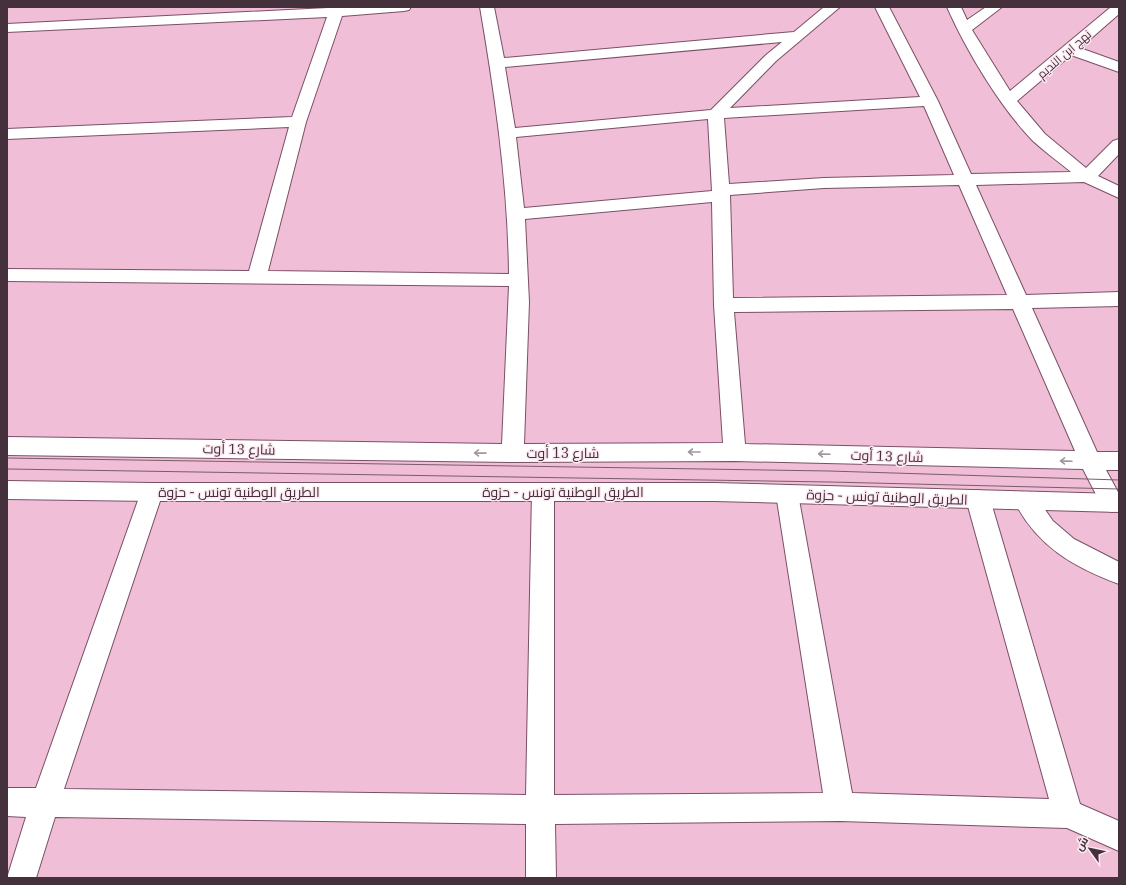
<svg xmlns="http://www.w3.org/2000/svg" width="1126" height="885" viewBox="0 0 1126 885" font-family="'IBM Plex Serif',Cairo,serif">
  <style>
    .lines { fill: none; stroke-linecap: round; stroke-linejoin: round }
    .minor-casing { stroke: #7a5065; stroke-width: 2 }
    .major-casing { stroke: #7a5065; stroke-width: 2 }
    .minor { fill: #fff; fill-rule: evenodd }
    .major { fill: #fff; fill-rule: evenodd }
    .tram { stroke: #795c6b; stroke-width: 1 }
    .oneway { stroke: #a2989d }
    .labels { text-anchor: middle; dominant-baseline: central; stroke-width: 3; stroke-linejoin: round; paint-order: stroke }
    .far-street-label { font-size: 12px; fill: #45313b; stroke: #fde9f2 }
    .street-label { font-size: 14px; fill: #45313b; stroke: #fde9f2 }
  </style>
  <rect width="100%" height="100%" fill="#f0bed6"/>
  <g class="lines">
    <defs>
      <path id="minor" d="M 347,7 L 411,7 L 409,10 L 404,11 L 342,16 L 306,122 L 268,271 L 509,274 C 508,184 495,95 480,7 L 494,7 L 504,58 L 794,32 L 824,7 L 840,7 L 776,61 L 730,108 L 920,97 L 875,7 L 889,7 L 938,101 L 971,174 L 1071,172 C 1059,162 1045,152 1033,141 C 1000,107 966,50 947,7 L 961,7 L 967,20 L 986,7 L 1002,7 L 972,30 L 1010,91 L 1111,7 L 1119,7 L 1119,14 L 1080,48 L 1119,62 L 1119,72 L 1071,55 L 1017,101 L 1045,134 L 1086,168 L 1113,141 L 1119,139 L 1119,154 L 1098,176 L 1119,186 L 1119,198 L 1084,182 L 976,185 L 1026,295 L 1119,292 L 1119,306 L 1032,308 L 1097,452 L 1119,452 L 1119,470 L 1106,470 L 1119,494 L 1119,510 L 1112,512 L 1104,510 L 1083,469 L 735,461 L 513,462 L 7,455 L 7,437 L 502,444 L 509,286 L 7,281 L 7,269 L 249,271 L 289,127 L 7,139 L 7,129 L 292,117 L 327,17 L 7,32 L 7,24 ZM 782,42 L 766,55 L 711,110 L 515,128 L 505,67 ZM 924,106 L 954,175 L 824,178 L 729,184 L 724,118 ZM 708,119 L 712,191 L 524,208 L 516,137 ZM 959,185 L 1007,295 L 733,298 L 730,195 L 824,188 ZM 712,202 L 714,305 L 723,443 L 524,444 L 529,302 L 525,219 ZM 1013,309 L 1075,451 L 745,444 L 734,312 Z
        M 152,483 L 160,485 L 163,492 L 64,789 L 526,795 L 532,492 L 535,485 L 543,483 L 551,485 L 554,492 L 554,795 L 823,793 L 776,494 L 779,487 L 787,485 L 795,487 L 798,494 L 852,793 L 1049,799 L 966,499 L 970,492 L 978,490 L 986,492 L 990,499 L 1080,804 L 1119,821 L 1119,851 L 1067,828 L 840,821 L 555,824 L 556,878 L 526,878 L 526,824 L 55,817 L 36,878 L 7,878 L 26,817 L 7,816 L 7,788 L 36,788 L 141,492 L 144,485 Z
        M 1026,492 L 1034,494 L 1053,521 L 1074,539 L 1119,562 L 1119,584 C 1073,567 1037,546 1014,501 L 1018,494 Z"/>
      <path id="major" d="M 7,481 L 152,483 L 714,483 L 1119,494 L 1119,512 L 714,501 L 152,501 L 7,499 Z"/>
    </defs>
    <!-- minor casing -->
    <use href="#minor" class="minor-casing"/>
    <!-- major casing -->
    <use href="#major" class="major-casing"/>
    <!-- minor -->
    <use href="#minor" class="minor"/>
    <!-- major -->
    <use href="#major" class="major"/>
    <!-- tram -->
    <path class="tram" d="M 7,458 L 829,471 L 1119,480
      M 7,469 L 830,482 L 1119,489"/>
  </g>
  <!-- one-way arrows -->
  <defs><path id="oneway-shaft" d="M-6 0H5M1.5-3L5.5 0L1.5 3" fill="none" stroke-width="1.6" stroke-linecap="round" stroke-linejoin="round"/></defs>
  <g class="oneway">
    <use href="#oneway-shaft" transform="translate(694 452) rotate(180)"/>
    <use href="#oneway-shaft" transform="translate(480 453) rotate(-179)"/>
    <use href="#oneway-shaft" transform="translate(824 454) rotate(-178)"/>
    <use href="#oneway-shaft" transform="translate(1066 461) rotate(-178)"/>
  </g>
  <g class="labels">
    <!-- far-street labels -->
    <g class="far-street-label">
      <text transform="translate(1064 54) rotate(-41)">نهج ابن النديم</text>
    </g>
    <!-- street labels -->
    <g class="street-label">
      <text transform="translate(239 449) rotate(1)">شارع 13 أوت</text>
      <text x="563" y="453">شارع 13 أوت</text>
      <text transform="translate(887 456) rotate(2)">شارع 13 أوت</text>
      <text x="239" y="492">الطريق الوطنية تونس - حزوة</text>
      <text x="563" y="492">الطريق الوطنية تونس - حزوة</text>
      <text transform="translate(887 497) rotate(2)">الطريق الوطنية تونس - حزوة</text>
    </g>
  </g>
  <!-- border -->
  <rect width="1126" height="885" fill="none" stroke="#45313b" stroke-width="16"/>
  <!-- north arrow -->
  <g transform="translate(1090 849) rotate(303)" stroke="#fde9f2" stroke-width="3" paint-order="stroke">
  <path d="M0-3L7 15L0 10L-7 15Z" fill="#45313b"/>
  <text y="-6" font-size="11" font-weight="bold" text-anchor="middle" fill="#45313b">ش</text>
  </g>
</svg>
